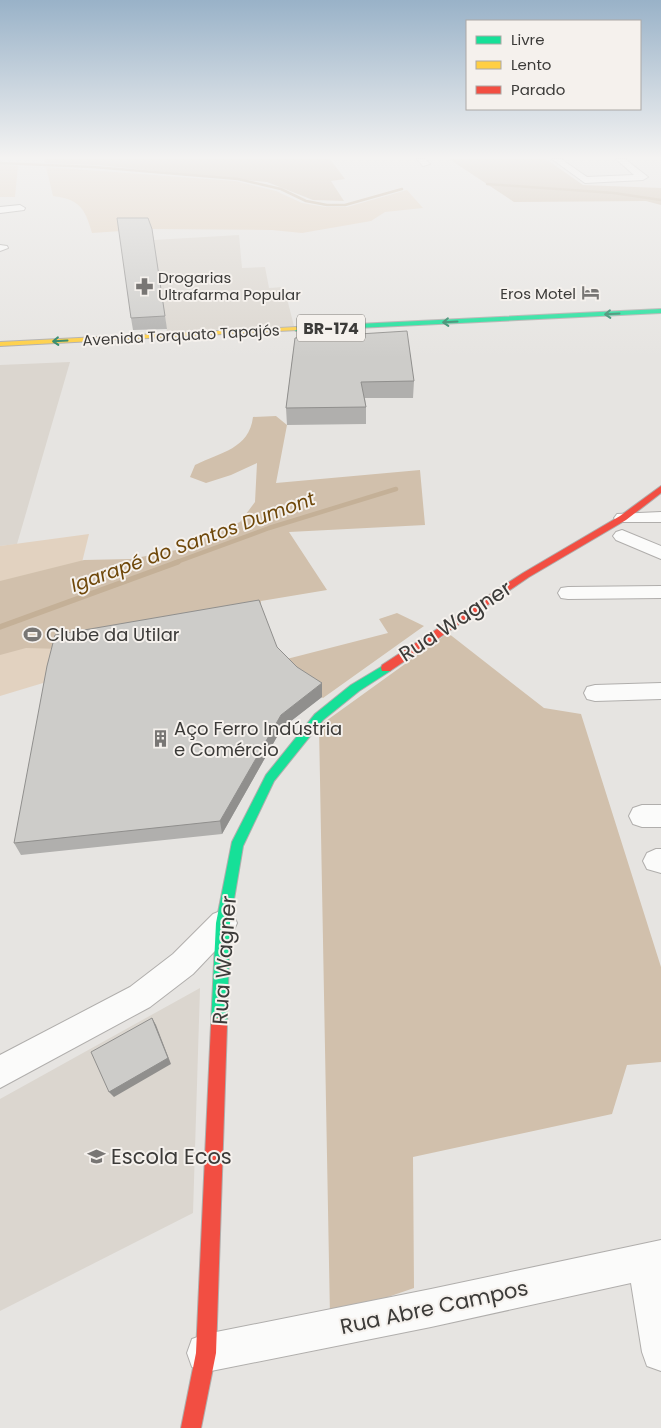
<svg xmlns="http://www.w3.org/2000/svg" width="661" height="1428" viewBox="0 0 661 1428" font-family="Poppins,sans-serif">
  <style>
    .built { fill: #dbd6cf }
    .green { fill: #e2d2c0 }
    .forest { fill: #d1c0ac }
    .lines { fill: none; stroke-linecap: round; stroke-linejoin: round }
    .stream-far2 { stroke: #c4b097; stroke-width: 2.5 }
    .stream-far1 { stroke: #c4b097; stroke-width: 4.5 }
    .stream { stroke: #c4b097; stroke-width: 5.5 }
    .street-casing { stroke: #b0aeac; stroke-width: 2 }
    .fast-casing { stroke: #b0aeac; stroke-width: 2 }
    .slow-casing { stroke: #b0aeac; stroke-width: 2 }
    .jam-casing { stroke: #b0aeac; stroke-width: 2 }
    .street { fill: #fbfbfa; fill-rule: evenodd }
    .fast { fill: #16e098; fill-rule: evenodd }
    .slow { fill: #ffcf43; fill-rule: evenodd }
    .jam { fill: #f24e42; fill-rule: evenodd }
    .wall { fill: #b0afad }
    .shaded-wall { fill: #908f8d }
    .building { fill: #cdccc9; stroke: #908f8d }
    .oneway { stroke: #2b8564 }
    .labels { text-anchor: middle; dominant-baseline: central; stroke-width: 4; stroke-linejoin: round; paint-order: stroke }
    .far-poi-label { font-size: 15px; fill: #3c3b39; stroke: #f5f1ed; text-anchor: start }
    .far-street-label { font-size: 15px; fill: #3c3b39; stroke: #f5f1ed }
    .shield { fill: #f5f1ed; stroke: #74726f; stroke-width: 1 }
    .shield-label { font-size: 16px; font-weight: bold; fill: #3c3b39 }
    .poi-label { font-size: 18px; fill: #3c3b39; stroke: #f5f1ed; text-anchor: start }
    .water-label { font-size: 19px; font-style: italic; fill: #6e4709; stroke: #f5f1ed }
    .near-street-label { font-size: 21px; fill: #3c3b39; stroke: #f5f1ed }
    .near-poi-label { font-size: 21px; fill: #3c3b39; stroke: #f5f1ed; text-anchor: start }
  </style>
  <rect width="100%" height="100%" fill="#e6e4e1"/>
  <!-- built -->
  <path class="built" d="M 239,235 L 242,268 L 265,267 L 269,288 L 284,287 L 294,326 L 167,332 L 154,240 Z
    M 70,362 L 17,544 L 0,546 L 0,365 Z
    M 200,988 L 193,1213 L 0,1311 L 0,1099 Z"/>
  <!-- green -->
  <path class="green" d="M 0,164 L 18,166 L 15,197 L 0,197 Z
    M 46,167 L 235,181 L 276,191 L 302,203 L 326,207 L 347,207 L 407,190 L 423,208 L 385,212 L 371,221 L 302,233 L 272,230 L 150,229 L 92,233 C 85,208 79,199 53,196 Z
    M 89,534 L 53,680 L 0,696 L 0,546 Z"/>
  <!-- forest -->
  <path class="forest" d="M 44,159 L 330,159 L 345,179 L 331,181 L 344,201 L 313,200 L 267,182 L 97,165 L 45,163 Z
    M 449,159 L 546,159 L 583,185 L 661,188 L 661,205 L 646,201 L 514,202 Z
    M 276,416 L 287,425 L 276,483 L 420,470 L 425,525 L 289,532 L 327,590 L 261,601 L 260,614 L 61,649 L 26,648 L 0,655 L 0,581 L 84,560 L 131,559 L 181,549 L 240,522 L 255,502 L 257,463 L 231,475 L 206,483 L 190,477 L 195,465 C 221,452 249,449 253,417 Z
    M 397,613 L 424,626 L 323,698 L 298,681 L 279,661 L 388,633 L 379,619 Z
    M 448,633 L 544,708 L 581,714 L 661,967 L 661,1062 L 627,1065 L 612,1114 L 413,1157 L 414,1288 L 330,1317 L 319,726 Z"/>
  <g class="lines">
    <!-- stream-far2 -->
    <path class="stream-far2" d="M 0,163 L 94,167 L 238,179 L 281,189 L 306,201 L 327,205 L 345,205 L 402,189
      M 487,184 L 614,193 L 661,200"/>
    <!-- stream-far1 -->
    <path class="stream-far1" d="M 174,563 L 269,528 L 396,489"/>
    <!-- stream -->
    <path class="stream" d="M 0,627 L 178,562"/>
    <defs>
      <path id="street" d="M 417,159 L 425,159 L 430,164 L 423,166 Z
        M 552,159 L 561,159 L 587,177 L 634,175 L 616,159 L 625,159 L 648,177 L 643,180 L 585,183 Z
        M 20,205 L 25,208 L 24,210 L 0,213 L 0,207 Z
        M 0,245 L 7,246 L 8,248 L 0,251 Z
        M 661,512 L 661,522 L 617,522 L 614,518 L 617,514 Z
        M 622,530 L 661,546 L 661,559 L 616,540 L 613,536 L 616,532 Z
        M 661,586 L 661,598 L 568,599 L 561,598 L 558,593 L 561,588 L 568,587 Z
        M 661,683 L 661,699 L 595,701 L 587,699 L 584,693 L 587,687 L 595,685 Z
        M 642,805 L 661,805 L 661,827 L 642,827 L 633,824 L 629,816 L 633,808 Z
        M 656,849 L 661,849 L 661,873 L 647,869 L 643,861 L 647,853 Z
        M 223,910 L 233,914 L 237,923 L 233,932 L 193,974 L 150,1007 L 0,1088 L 0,1055 L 130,987 L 173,954 L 213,914 Z
        M 661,1240 L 661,1371 L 647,1366 L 642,1352 L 631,1283 L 431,1327 L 206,1372 L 192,1367 L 187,1353 L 192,1339 L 206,1334 L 431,1289 Z"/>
      <path id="fast" d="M 661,309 L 661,313 L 296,331 L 293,329 L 296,327 Z
        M 386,664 L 390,665 L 391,668 L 390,671 L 359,691 L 323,720 L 274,781 L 243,846 L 230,923 L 227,1025 L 224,1030 L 219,1033 L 214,1030 L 211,1025 L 216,923 L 232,842 L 266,775 L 315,714 L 351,685 Z"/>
      <path id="slow" d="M 296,327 L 298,328 L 298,330 L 0,346 L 0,342 Z"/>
      <path id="jam" d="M 661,486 L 661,493 L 626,520 L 529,577 L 390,671 L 382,671 L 381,668 L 382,665 L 523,573 L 620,516 Z
        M 219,1017 L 224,1020 L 227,1025 L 216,1353 L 201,1428 L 181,1428 L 196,1353 L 211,1025 L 214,1020 Z"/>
    </defs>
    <!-- street casing -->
    <use href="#street" class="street-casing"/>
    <!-- fast casing -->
    <use href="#fast" class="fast-casing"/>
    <!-- slow casing -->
    <use href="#slow" class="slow-casing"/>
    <!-- jam casing -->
    <use href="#jam" class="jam-casing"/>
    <!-- street -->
    <use href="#street" class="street"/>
    <!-- fast -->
    <use href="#fast" class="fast"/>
    <!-- slow -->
    <use href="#slow" class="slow"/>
    <!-- jam -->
    <use href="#jam" class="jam"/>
  </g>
  <!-- wall -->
  <path class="wall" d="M 152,229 L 167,329 L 133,330 L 131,318 Z
    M 295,338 L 414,381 L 413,398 L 365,398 L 366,407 L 366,424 L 287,425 L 286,408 Z
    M 277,647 L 322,697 L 282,728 L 222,834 L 21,855 L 14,843 Z"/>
  <!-- shaded-wall -->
  <path class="shaded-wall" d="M 322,683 L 322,697 L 282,728 L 222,834 L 220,821 L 281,715 Z
    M 152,1018 L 156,1025 L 171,1064 L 114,1097 L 109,1092 Z"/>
  <!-- building -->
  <path class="building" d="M 117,218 L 148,218 L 152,229 L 165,316 L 131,318 Z
    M 407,331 L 414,381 L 361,382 L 366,407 L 286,408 L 295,338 Z
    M 259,600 L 277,647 L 297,667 L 322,683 L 281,715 L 220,821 L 14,843 L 47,666 L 55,635 Z
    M 152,1018 L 168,1058 L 109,1092 L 91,1052 Z"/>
  <!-- one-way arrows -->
  <defs><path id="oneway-shaft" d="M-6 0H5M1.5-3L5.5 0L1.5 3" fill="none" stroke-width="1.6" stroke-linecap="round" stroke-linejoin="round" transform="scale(1.25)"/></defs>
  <g class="oneway">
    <use href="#oneway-shaft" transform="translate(612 314) rotate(177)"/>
    <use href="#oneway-shaft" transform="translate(450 322) rotate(177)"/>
    <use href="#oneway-shaft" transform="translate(60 341) rotate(177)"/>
  </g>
  <!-- sky -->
  <linearGradient id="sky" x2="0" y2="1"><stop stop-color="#99b2c8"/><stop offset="0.44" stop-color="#f4f3f2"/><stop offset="1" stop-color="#f4f3f2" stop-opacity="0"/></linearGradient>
  <rect width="661" height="358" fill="url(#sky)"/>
  <!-- icons -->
  <defs>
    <symbol id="pharmacy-bare" viewBox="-9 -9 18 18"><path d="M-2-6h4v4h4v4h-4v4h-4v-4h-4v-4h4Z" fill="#787674" stroke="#f5f1ed" stroke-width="2.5" paint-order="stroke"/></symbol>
    <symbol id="hotel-bare" viewBox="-9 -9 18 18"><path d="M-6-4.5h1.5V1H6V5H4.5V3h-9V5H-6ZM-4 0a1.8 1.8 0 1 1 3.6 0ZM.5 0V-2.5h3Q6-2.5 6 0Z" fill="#787674" stroke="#f5f1ed" stroke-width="2.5" paint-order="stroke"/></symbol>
    <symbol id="stadium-bare" viewBox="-9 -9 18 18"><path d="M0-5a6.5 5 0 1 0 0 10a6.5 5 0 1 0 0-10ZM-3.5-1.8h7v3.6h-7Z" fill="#787674" stroke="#f5f1ed" stroke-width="2.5" paint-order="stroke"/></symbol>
    <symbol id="building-bare" viewBox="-9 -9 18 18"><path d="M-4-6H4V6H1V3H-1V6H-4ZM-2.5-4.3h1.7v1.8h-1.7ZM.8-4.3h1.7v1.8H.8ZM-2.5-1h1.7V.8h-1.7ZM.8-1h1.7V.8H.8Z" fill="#787674" stroke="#f5f1ed" stroke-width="2.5" paint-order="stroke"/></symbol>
    <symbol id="school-bare" viewBox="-9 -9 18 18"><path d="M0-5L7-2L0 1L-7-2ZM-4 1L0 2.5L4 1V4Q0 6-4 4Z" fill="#787674" stroke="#f5f1ed" stroke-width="2.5" paint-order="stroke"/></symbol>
  </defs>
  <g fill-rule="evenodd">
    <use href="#pharmacy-bare" x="132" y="274" width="25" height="25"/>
    <use href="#hotel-bare" x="578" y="280" width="25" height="25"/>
    <use href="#stadium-bare" x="20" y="622" width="25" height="25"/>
    <use href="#building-bare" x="148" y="726" width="25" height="25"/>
    <use href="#school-bare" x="84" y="1144" width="25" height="25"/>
  </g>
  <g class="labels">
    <!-- far-poi labels -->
    <g class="far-poi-label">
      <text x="158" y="277">Drogarias<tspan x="158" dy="17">Ultrafarma Popular</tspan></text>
      <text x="576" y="293" text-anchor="end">Eros Motel</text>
    </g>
    <!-- far-street labels -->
    <g class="far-street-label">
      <text transform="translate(181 335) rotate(-3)">Avenida Torquato Tapajós</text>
    </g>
    <!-- shield labels -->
    <rect class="shield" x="297" y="314.5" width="68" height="27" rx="4"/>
    <g class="shield-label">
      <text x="331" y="328">BR-174</text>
    </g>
    <!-- poi labels -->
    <g class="poi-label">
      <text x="46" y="634">Clube da Utilar</text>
      <text x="174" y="728">Aço Ferro Indústria<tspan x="174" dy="21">e Comércio</tspan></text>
    </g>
    <!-- water labels -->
    <g class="water-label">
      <text transform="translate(193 542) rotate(-20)">Igarapé do Santos Dumont</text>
    </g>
    <!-- near-street labels -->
    <g class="near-street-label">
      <text transform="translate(455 621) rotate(-33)">Rua Wagner</text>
      <text transform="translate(224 960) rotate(-86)">Rua Wagner</text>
      <text transform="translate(434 1307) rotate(-12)">Rua Abre Campos</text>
    </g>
    <!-- near-poi labels -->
    <g class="near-poi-label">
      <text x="111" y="1156">Escola Ecos</text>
    </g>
  </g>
  <!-- legend -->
  <rect x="466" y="20" width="175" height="90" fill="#f5f1ed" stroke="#aba8a5"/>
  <rect x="476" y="36" width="25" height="8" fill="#16e098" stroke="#aba8a5"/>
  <text x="511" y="45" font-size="15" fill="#3c3b39">Livre</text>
  <rect x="476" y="61" width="25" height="8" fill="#ffcf43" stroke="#aba8a5"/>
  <text x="511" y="70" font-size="15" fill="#3c3b39">Lento</text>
  <rect x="476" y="86" width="25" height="8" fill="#f24e42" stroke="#aba8a5"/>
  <text x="511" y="95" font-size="15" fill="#3c3b39">Parado</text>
</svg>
